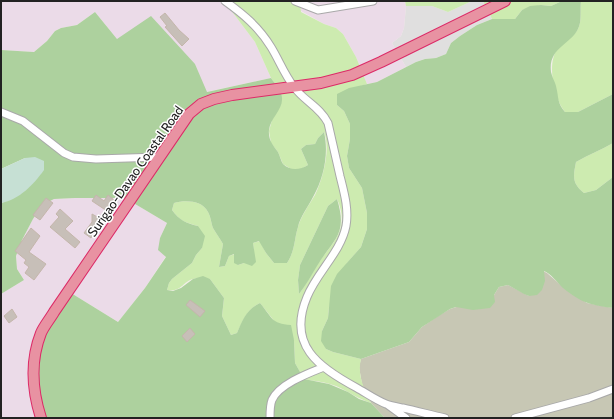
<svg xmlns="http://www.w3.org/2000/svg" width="614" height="419" viewBox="0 0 614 419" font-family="Cabin,sans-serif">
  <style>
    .residential { fill: #e0dfdf }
    .industrial { fill: #ebdbe8 }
    .construction { fill: #c7c7b4 }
    .grass { fill: #cdebb0; fill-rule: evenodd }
    .forest { fill: #add19e }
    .wetland { fill: #c6e0d4 }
    .building { fill: #c7bfb8; stroke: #c4b6ab }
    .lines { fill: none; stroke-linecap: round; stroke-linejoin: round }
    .minor-casing { stroke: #a9a9a9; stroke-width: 9 }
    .highway-casing { stroke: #dc2a67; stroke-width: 12 }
    .minor { stroke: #fff; stroke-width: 7 }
    .highway { stroke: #e892a2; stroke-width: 10 }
    .labels { text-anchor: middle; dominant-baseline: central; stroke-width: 3; stroke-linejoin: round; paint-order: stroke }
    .street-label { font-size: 13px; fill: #222; stroke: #fff }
  </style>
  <rect width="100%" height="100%" fill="#f2efe9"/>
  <!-- residential -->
  <path class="residential" d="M 472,1 L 483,1 L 492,19 L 477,25 L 460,36 L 451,43 L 446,54 L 436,58 L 425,59 L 416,62 L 406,67 L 392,43 L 401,36 L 404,28 L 406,6 L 432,6 L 448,12 Z"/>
  <!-- industrial -->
  <path class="industrial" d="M 1,1 L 224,1 L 255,42 L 271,78 L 206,92 L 195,64 L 117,39 L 95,12 L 77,25 L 61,28 L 55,31 L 47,41 L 34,52 L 1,50 Z
    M 300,1 L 405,1 L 406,6 L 404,28 L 401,36 L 392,43 L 406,67 L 377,82 L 367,84 L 356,57 L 343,34 L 336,28 L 324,24 L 301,11 Z
    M 75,198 L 125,198 L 167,223 L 160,238 L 166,256 L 145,288 L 118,322 L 71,293 L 46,333 L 39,359 L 43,418 L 1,418 L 1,294 L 24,280 L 17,269 L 16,256 L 22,240 L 33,219 L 42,205 L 54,199 Z"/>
  <!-- construction -->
  <path class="construction" d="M 543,271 L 547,273 L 563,287 L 587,303 L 613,308 L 613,418 L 385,418 L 371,403 L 362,384 L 359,367 L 361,359 L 409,342 L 422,327 L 438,316 L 450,309 L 494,295 L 499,287 L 508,285 L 529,296 Z"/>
  <!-- grass -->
  <path class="grass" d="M 224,1 L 300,1 L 301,12 L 324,24 L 336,28 L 343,34 L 356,57 L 367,84 L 361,86 L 337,105 L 344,111 L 350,124 L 350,139 L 347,156 L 349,168 L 362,188 L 367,213 L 367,229 L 361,247 L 347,263 L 329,307 L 328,318 L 322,331 L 326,349 L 333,352 L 361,359 C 357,375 364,389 371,403 C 358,399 348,391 336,386 C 326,382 314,381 304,379 L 295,363 L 294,340 L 282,325 L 275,322 L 260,303 C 247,309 243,320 237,333 L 231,335 L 222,316 L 224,298 L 210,279 C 205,279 198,277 193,279 C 182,282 182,292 167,290 L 169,283 L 172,279 L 192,263 L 196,255 L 202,248 L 198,226 C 185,222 181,222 172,210 L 174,203 C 185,200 202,200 208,212 C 211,217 211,223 213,228 C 216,233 220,239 223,244 L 219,267 L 225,266 L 229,256 L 235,254 L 238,265 L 244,263 L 254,252 L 253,243 L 260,241 L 266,253 L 274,263 L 287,263 C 295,251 294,240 298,227 C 301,216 309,205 315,195 C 323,178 331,149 324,132 L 318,138 L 315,144 L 306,145 L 301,149 L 308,165 L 301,169 L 291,169 L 283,164 L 278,152 L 271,143 L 269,131 L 272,120 L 276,113 L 280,91 L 271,78 L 255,42 ZM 337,199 C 351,230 332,242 317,265 C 311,275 306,285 299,294 L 298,280 L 300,265 L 328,206 Z
    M 405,1 L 472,1 L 448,12 L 432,6 L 406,6 Z
    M 483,1 L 562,1 L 551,6 L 541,5 L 522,10 L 515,19 L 492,19 Z
    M 581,1 L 613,1 L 613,94 L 578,112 L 565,112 C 554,99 546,63 558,48 C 564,41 573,38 578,29 C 582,22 580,9 581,1 Z
    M 613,143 L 613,177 L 596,190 L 584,193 C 572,183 573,177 576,162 C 588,155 601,150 613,143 Z"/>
  <!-- forest -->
  <path class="forest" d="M 562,1 L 581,1 C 580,9 582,22 578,29 C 570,45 548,48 551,72 C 552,77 555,82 556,86 C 559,98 557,103 565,112 L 578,112 L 613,94 L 613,143 C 601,150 588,155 576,162 C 573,177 572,183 584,193 L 596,190 L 613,177 L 613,308 C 590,305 582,303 563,288 C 557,282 551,274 544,271 L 545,281 L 542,290 L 537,295 L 529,296 L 524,294 L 508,285 L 499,287 L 494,295 L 495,302 L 490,308 L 473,310 L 456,307 L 450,309 L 422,327 L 409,342 L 361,359 L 333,352 L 326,349 L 321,341 L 322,331 L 328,318 L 331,286 L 337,274 L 361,247 L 367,229 L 367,213 L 362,188 L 349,168 L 347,156 L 350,139 L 350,124 L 344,111 L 337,105 L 337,94 L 349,88 L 377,82 L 416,62 L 425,59 L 436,58 L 446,54 L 451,43 L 460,36 L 477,25 L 492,19 L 515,19 L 522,10 L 530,6 L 541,5 L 551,6 Z
    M 95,12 L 117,39 L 151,16 L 195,64 L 207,92 L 271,78 C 275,84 283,92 282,100 C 282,110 270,119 269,130 C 268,140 273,145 278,152 C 280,156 281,161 283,164 C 290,171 300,170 308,165 L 301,149 L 306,145 L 315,144 L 318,138 L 324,132 C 329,153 324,178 313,197 C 308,207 300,217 298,227 C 294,240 295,251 287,263 L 274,263 L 266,253 L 259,241 L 253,243 L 256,262 L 252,266 L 244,263 L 238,265 L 234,263 L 234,254 L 229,256 L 225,266 L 219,267 L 223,244 C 220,239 216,233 213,228 C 211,223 211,217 208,212 C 202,200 185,200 174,203 L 172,210 C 180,221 186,223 198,226 L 205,236 L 202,248 L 196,255 L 192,263 L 172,279 L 169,283 L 167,290 L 173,291 L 181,288 L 193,279 L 203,276 L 210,279 L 224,298 L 222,316 L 231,335 L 237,333 C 243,319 246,310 260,303 C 272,317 271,324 291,325 L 294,340 L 295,363 L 304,379 L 329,384 L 348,392 L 359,399 L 371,403 L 385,418 L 43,418 L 36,398 L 39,359 L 46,333 L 71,293 L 118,322 L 145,288 L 166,257 L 158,250 L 160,238 L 167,223 L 125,198 L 75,198 L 54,199 L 42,205 L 33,219 L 22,240 L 16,256 L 17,269 L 24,280 L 1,294 L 1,203 L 4,202 L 25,158 L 1,169 L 1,50 L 34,52 L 47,41 L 55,31 L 61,28 L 77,25 Z
    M 337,199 C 348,235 334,238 317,266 C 311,276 306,285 299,294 L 298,280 L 300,265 L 328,206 Z"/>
  <!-- wetland -->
  <path class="wetland" d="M 35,157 L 44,161 L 44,170 C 34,184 19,200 1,203 L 1,169 L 25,158 Z"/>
  <!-- building -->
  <path class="building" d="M 165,13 L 179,30 L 189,39 L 182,46 L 165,27 L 167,26 L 160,17 Z
    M 96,195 L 104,201 L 108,195 L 114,200 L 107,211 L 92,201 Z
    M 46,198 L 53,203 L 40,220 L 33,215 Z
    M 60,209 L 73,221 L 65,229 L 80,242 L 75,248 L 50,227 L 59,217 L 56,214 Z
    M 92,214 L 101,219 L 91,238 L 84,233 L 92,222 Z
    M 31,228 L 40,236 L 29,252 L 46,264 L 34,280 L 25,273 L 29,267 L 24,263 L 26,260 L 15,251 Z
    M 190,300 L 205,311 L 200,317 L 186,305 Z
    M 12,309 L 17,317 L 9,323 L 4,316 Z
    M 190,328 L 195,334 L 187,342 L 182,336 Z"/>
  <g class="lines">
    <defs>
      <path id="minor" d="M 225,1 C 243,14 259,27 271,47 C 279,60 284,74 294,87 C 304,101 320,107 328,123 C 332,140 336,158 340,176 C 344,192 349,209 346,226 C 341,252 317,272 307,297 C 287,345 318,367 357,388 C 366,393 376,400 386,404 C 391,406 398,407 403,408 C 417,411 431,415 445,418
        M 295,1 L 318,10 L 373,1
        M 1,112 L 23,121 L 64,153 L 73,157 L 96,159 L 160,157
        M 388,405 L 406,418
        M 270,418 C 270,412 270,405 272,400 C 279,384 309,373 324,367
        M 515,418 L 589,398 L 613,389"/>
      <path id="highway" d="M 41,418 C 32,390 30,361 41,333 C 44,326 50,319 54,312 L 189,114 L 201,104 L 214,99 L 232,95 L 321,83 L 352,75 L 381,62 L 505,1"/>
    </defs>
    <!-- minor casing -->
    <use href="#minor" class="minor-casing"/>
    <!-- highway casing -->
    <use href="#highway" class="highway-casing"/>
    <!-- minor -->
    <use href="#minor" class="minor"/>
    <!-- highway -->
    <use href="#highway" class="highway"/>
  </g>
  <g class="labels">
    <!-- street labels -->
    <g class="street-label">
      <text transform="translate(135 171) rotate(-55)">Surigao-Davao Coastal Road</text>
    </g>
  </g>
  <!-- border -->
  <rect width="614" height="419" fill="none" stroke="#222222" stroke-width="4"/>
</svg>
